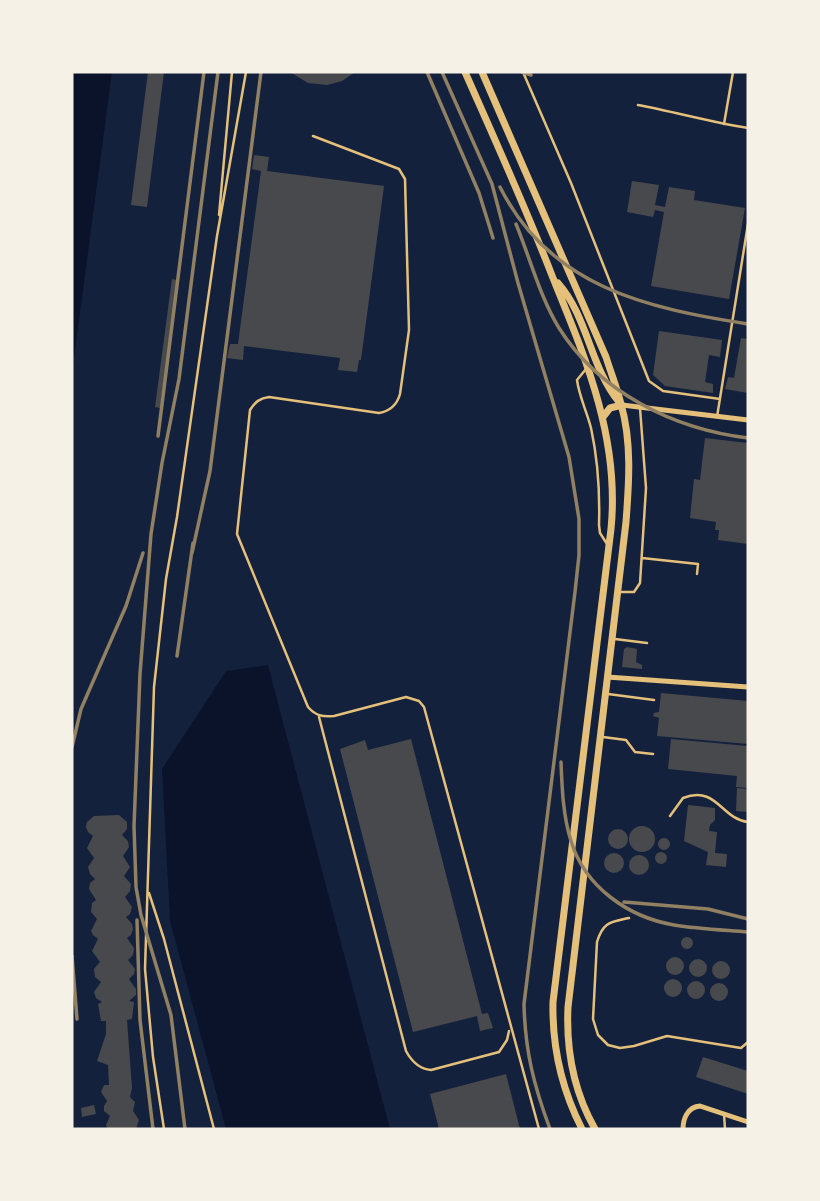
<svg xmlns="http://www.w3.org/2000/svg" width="820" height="1201" viewBox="0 0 820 1201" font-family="'DM Sans',sans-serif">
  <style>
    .water { fill: #0b132b }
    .building { fill: #48494c }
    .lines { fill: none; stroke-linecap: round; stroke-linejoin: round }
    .service { stroke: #e5c07b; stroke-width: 2.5 }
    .minor { stroke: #e5c07b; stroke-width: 5 }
    .secondary { stroke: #e5c07b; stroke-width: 7 }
    .rail { stroke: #918062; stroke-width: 3.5 }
  </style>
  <rect width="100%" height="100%" fill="#14213d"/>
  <!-- water -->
  <path class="water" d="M 72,72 L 112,72 L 72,373 Z
    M 268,665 L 390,1129 L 226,1129 L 170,921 L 162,769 L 226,671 Z"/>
  <!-- building -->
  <path class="building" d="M 148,72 L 164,72 L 147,207 L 131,205 Z
    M 290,72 L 355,72 L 342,81 L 327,85 L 308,83 Z
    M 254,155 L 269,157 L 267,171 L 384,186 L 361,360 L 359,360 L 357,372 L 338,370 L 340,358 L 244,346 L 243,360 L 227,358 L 230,344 L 238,344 L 261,171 L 252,169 Z
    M 632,181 L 659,185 L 655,205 L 665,207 L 669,187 L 695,191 L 694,200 L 745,208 L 729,299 L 651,286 L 664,212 L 655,210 L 653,217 L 627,212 Z
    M 172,279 L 177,280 L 160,408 L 155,407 Z
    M 659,331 L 722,340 L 720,357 L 709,355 L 705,382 L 713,384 L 713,393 L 665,386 L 653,375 Z
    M 741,338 L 748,339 L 748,393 L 725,389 L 728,377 L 734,378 Z
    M 705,438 L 748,443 L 748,544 L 718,540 L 719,530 L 715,530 L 716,522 L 690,518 L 694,479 L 700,480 Z
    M 627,647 L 637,649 L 636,662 L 642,665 L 642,669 L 622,667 L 624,649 Z
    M 661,693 L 748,701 L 748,744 L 657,736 L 659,718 L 653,716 L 654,713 L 659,712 Z
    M 411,739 L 482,1014 L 488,1013 L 493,1028 L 480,1031 L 477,1016 L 413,1032 L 340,749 L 365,740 L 368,750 Z
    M 671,739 L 748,746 L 748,788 L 736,787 L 737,776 L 668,769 Z
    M 737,788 L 748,789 L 748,812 L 736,811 Z
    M 688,805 L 715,808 L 715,820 L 710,825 L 709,831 L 717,832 L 715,853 L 727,854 L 726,867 L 706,865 L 708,852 L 684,841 Z
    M 119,815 L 127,822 L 127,829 L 122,835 L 128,841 L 129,847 L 123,856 L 130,867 L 124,876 L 131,884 L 130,891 L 125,897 L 132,907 L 130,914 L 126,917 L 132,924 L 133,929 L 131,935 L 127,938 L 134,948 L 133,955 L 128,960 L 135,969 L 134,974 L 129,979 L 136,989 L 136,995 L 129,1001 L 134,1002 L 132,1019 L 127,1020 L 132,1088 L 130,1097 L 135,1102 L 133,1111 L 139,1120 L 136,1129 L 108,1129 L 106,1125 L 110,1116 L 104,1111 L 104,1106 L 107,1101 L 101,1092 L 104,1085 L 109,1085 L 108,1065 L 97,1061 L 106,1034 L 106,1021 L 101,1021 L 98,1004 L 102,1002 L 96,998 L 94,992 L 101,982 L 95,977 L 94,969 L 100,962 L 92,951 L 98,939 L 93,935 L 91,931 L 97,919 L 91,912 L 92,903 L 96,900 L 89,889 L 90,883 L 95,879 L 90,874 L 88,867 L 94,858 L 87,848 L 93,836 L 88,832 L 86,827 L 87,822 L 94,816 Z
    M629 839a13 13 0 1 1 26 0a13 13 0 1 1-26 0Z
    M608 839a10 10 0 1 1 20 0a10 10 0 1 1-20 0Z
    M658 844a6 6 0 1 1 12 0a6 6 0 1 1-12 0Z
    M655 858a6 6 0 1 1 12 0a6 6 0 1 1-12 0Z
    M604 863a10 10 0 1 1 20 0a10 10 0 1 1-20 0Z
    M629 865a10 10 0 1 1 20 0a10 10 0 1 1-20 0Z
    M681 943a6 6 0 1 1 12 0a6 6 0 1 1-12 0Z
    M666 966a9 9 0 1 1 18 0a9 9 0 1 1-18 0Z
    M689 968a9 9 0 1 1 18 0a9 9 0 1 1-18 0Z
    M712 970a9 9 0 1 1 18 0a9 9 0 1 1-18 0Z
    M664 988a9 9 0 1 1 18 0a9 9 0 1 1-18 0Z
    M687 990a9 9 0 1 1 18 0a9 9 0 1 1-18 0Z
    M710 992a9 9 0 1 1 18 0a9 9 0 1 1-18 0Z
    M 703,1057 L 748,1071 L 748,1094 L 696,1077 Z
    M 506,1074 L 520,1129 L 439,1129 L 430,1094 Z
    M 94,1105 L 96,1114 L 82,1117 L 81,1108 Z"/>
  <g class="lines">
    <!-- service -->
    <path class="service" d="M 523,72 L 571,183 L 649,381 L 663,391 L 720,399
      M 638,105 C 675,112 711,122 748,128
      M 724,124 L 733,72
      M 313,136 L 399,169 L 405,179 L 409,330 L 400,394 C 397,405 390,411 379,413 L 269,397 C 260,398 255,402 250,410 L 237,534 L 308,707 C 316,716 322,717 334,716 L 406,697 L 419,701 L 424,707 L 539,1129
      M 219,215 L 232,72
      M 586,369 L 577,380 C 579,396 587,412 591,428 C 598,460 600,492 599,525 L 600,533 L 607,544
      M 717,417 L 748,224
      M 642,558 L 698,564 L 697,574
      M 621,592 L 634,592 L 640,583 L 646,488 L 640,408
      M 615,639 L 647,643
      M 608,694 L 654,700
      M 319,717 L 406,1051 C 412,1062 419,1069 431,1070 L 499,1052 L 507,1040 L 509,1031
      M 603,737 L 626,740 L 635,752 L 653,754
      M 670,816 L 683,798 C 717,785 721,819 748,822
      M 149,893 L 164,939 L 214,1129
      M 629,918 C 610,922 603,922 597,942 L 593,1019 L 598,1035 L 608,1045 L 620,1048 L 634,1046 L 667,1036 L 741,1048 L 748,1042
      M 724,1114 L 725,1129
      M 164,1129 L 153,1057 L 145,969 L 154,687 L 166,579 L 177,517 L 217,236 L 246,72"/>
    <!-- minor -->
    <path class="minor" d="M 622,405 L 748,420
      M 607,677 L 748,687
      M 683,1129 C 683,1118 688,1107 700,1106 L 748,1122"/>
    <!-- secondary -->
    <path class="secondary" d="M 465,72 C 495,140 526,208 553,278 C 586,359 620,439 611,529 L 553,1002 C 552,1048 561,1088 582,1129
      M 482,72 L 606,357 C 611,373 617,388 621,404 C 632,442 629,483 626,522 L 568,1007 C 566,1049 574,1092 595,1129
      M 558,283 C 588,317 590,367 619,402
      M 603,417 L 610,408 L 622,405"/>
    <!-- rail -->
    <path class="rail" d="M 427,72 L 479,193 L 493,238
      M 442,72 L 492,184 L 518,283 L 569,457 L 579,519 L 579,555 L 575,592 L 524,1004 C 525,1051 534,1086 550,1129
      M 522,72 L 531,75
      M 500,187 C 550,287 646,308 748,324
      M 516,224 C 530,258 540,297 559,328 C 600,393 674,429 748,438
      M 158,436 L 204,72
      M 192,553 L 210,471 L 261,72
      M 177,656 L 193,543
      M 72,747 L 81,709 L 126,606 L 143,553
      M 561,762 C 562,788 563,816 571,841 C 585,887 628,917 674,925 C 698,929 724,930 748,932
      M 624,902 L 708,909 L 748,919
      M 137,920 L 140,1020 L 153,1129
      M 72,956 L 77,1019
      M 185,1129 L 171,1015 L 141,915 L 136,887 L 134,826 L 140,674 L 151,534 L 162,463 L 179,379 L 218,72"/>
  </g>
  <!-- border -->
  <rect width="820" height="1201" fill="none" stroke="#f6f1e7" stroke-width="147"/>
</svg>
